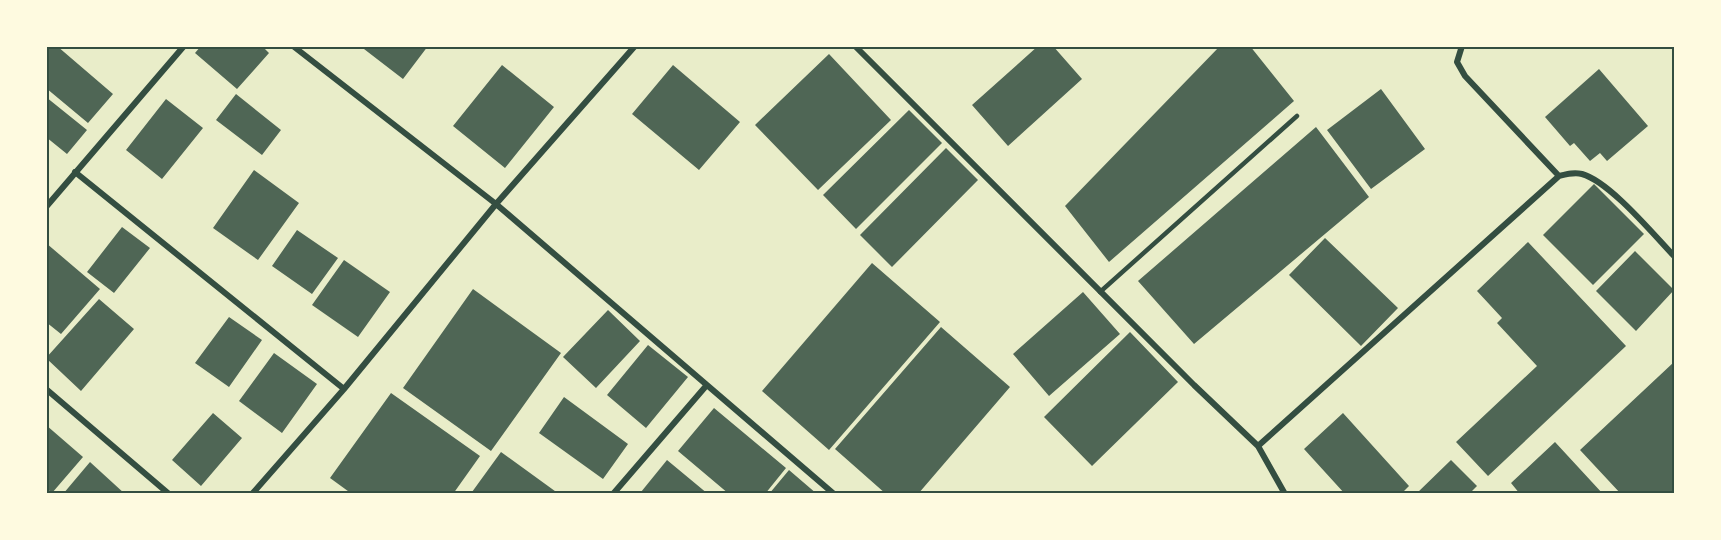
<svg xmlns="http://www.w3.org/2000/svg" width="1721" height="540" viewBox="0 0 1721 540" font-family="Lato,sans-serif">
  <style>
    .building { fill: #4f6655 }
    .lines { fill: none; stroke-linecap: round; stroke-linejoin: round }
    .service { stroke: #344e41; stroke-width: 4.5 }
    .minor { stroke: #344e41; stroke-width: 6 }
    .neatline { fill: none; stroke: #344e41; stroke-width: 2 }
  </style>
  <rect width="100%" height="100%" fill="#e9edc9"/>
  <!-- building -->
  <path class="building" d="M 46,46 L 57,46 L 113,94 L 88,123 L 46,88 Z
    M 201,46 L 262,46 L 269,53 L 237,89 L 195,53 Z
    M 367,46 L 428,46 L 403,79 L 364,49 Z
    M 1038,46 L 1053,46 L 1082,79 L 1008,146 L 972,105 Z
    M 1220,46 L 1250,46 L 1294,101 L 1109,262 L 1065,206 Z
    M 829,54 L 891,120 L 818,190 L 755,125 Z
    M 502,65 L 554,107 L 505,168 L 453,126 Z
    M 673,65 L 740,122 L 699,170 L 632,114 Z
    M 1599,69 L 1648,126 L 1607,161 L 1600,153 L 1590,161 L 1574,143 L 1570,146 L 1545,117 Z
    M 1381,89 L 1425,149 L 1371,189 L 1327,130 Z
    M 236,94 L 281,130 L 262,155 L 216,120 Z
    M 46,97 L 87,130 L 67,154 L 46,137 Z
    M 166,99 L 203,128 L 162,179 L 126,150 Z
    M 909,110 L 942,143 L 856,229 L 823,195 Z
    M 1316,127 L 1369,197 L 1194,344 L 1138,281 Z
    M 946,148 L 978,180 L 892,267 L 860,235 Z
    M 254,170 L 299,203 L 258,260 L 213,228 Z
    M 1594,184 L 1644,234 L 1593,285 L 1543,235 Z
    M 122,227 L 150,248 L 114,293 L 87,272 Z
    M 297,230 L 338,258 L 312,294 L 272,266 Z
    M 1325,238 L 1398,308 L 1361,346 L 1289,275 Z
    M 1528,242 L 1626,346 L 1488,476 L 1456,442 L 1537,366 L 1497,323 L 1502,318 L 1477,291 Z
    M 46,243 L 100,289 L 61,334 L 46,322 Z
    M 1635,251 L 1674,290 L 1636,331 L 1596,291 Z
    M 344,260 L 390,292 L 358,337 L 312,305 Z
    M 872,263 L 940,322 L 829,450 L 762,391 Z
    M 473,289 L 561,353 L 491,451 L 403,388 Z
    M 1083,292 L 1120,334 L 1049,396 L 1013,354 Z
    M 99,299 L 134,329 L 81,391 L 46,358 Z
    M 608,310 L 640,341 L 596,388 L 563,357 Z
    M 229,317 L 262,340 L 229,387 L 195,363 Z
    M 941,327 L 1010,387 L 918,494 L 886,494 L 835,449 Z
    M 1130,332 L 1178,382 L 1092,466 L 1044,417 Z
    M 648,345 L 688,377 L 646,428 L 607,395 Z
    M 274,353 L 317,384 L 282,433 L 239,401 Z
    M 1674,362 L 1674,494 L 1621,494 L 1580,450 Z
    M 391,393 L 480,456 L 453,494 L 352,494 L 330,478 Z
    M 564,397 L 628,444 L 603,479 L 539,433 Z
    M 714,408 L 786,468 L 765,494 L 729,494 L 678,451 Z
    M 213,413 L 242,438 L 201,486 L 172,460 Z
    M 1343,413 L 1409,486 L 1401,494 L 1345,494 L 1304,449 Z
    M 46,425 L 83,457 L 52,493 L 46,488 Z
    M 1555,442 L 1603,494 L 1520,494 L 1511,483 Z
    M 501,452 L 559,494 L 472,492 Z
    M 667,460 L 708,494 L 641,492 Z
    M 1451,460 L 1477,486 L 1469,494 L 1416,494 Z
    M 90,462 L 125,494 L 63,494 Z
    M 789,470 L 817,494 L 769,494 Z"/>
  <g class="lines">
    <!-- service -->
    <path class="service" d="M 1100,292 L 1297,116"/>
    <!-- minor -->
    <path class="minor" d="M 293,46 L 496,204 L 635,46
      M 855,46 L 1194,385 L 1258,446 L 1285,494
      M 1462,46 L 1457,62 L 1465,76 L 1559,176
      M 75,172 L 344,389
      M 46,207 L 184,46
      M 46,389 L 169,494
      M 1258,446 L 1559,176 C 1567,174 1574,172 1582,174 C 1610,182 1653,234 1674,256
      M 252,494 L 344,389 L 496,204 L 834,494
      M 613,494 L 706,386"/>
  </g>
  <!-- border -->
  <rect width="1721" height="540" fill="none" stroke="#fefae0" stroke-width="96"/>
  <rect x="48" y="48" width="1625" height="444" class="neatline"/>
</svg>
